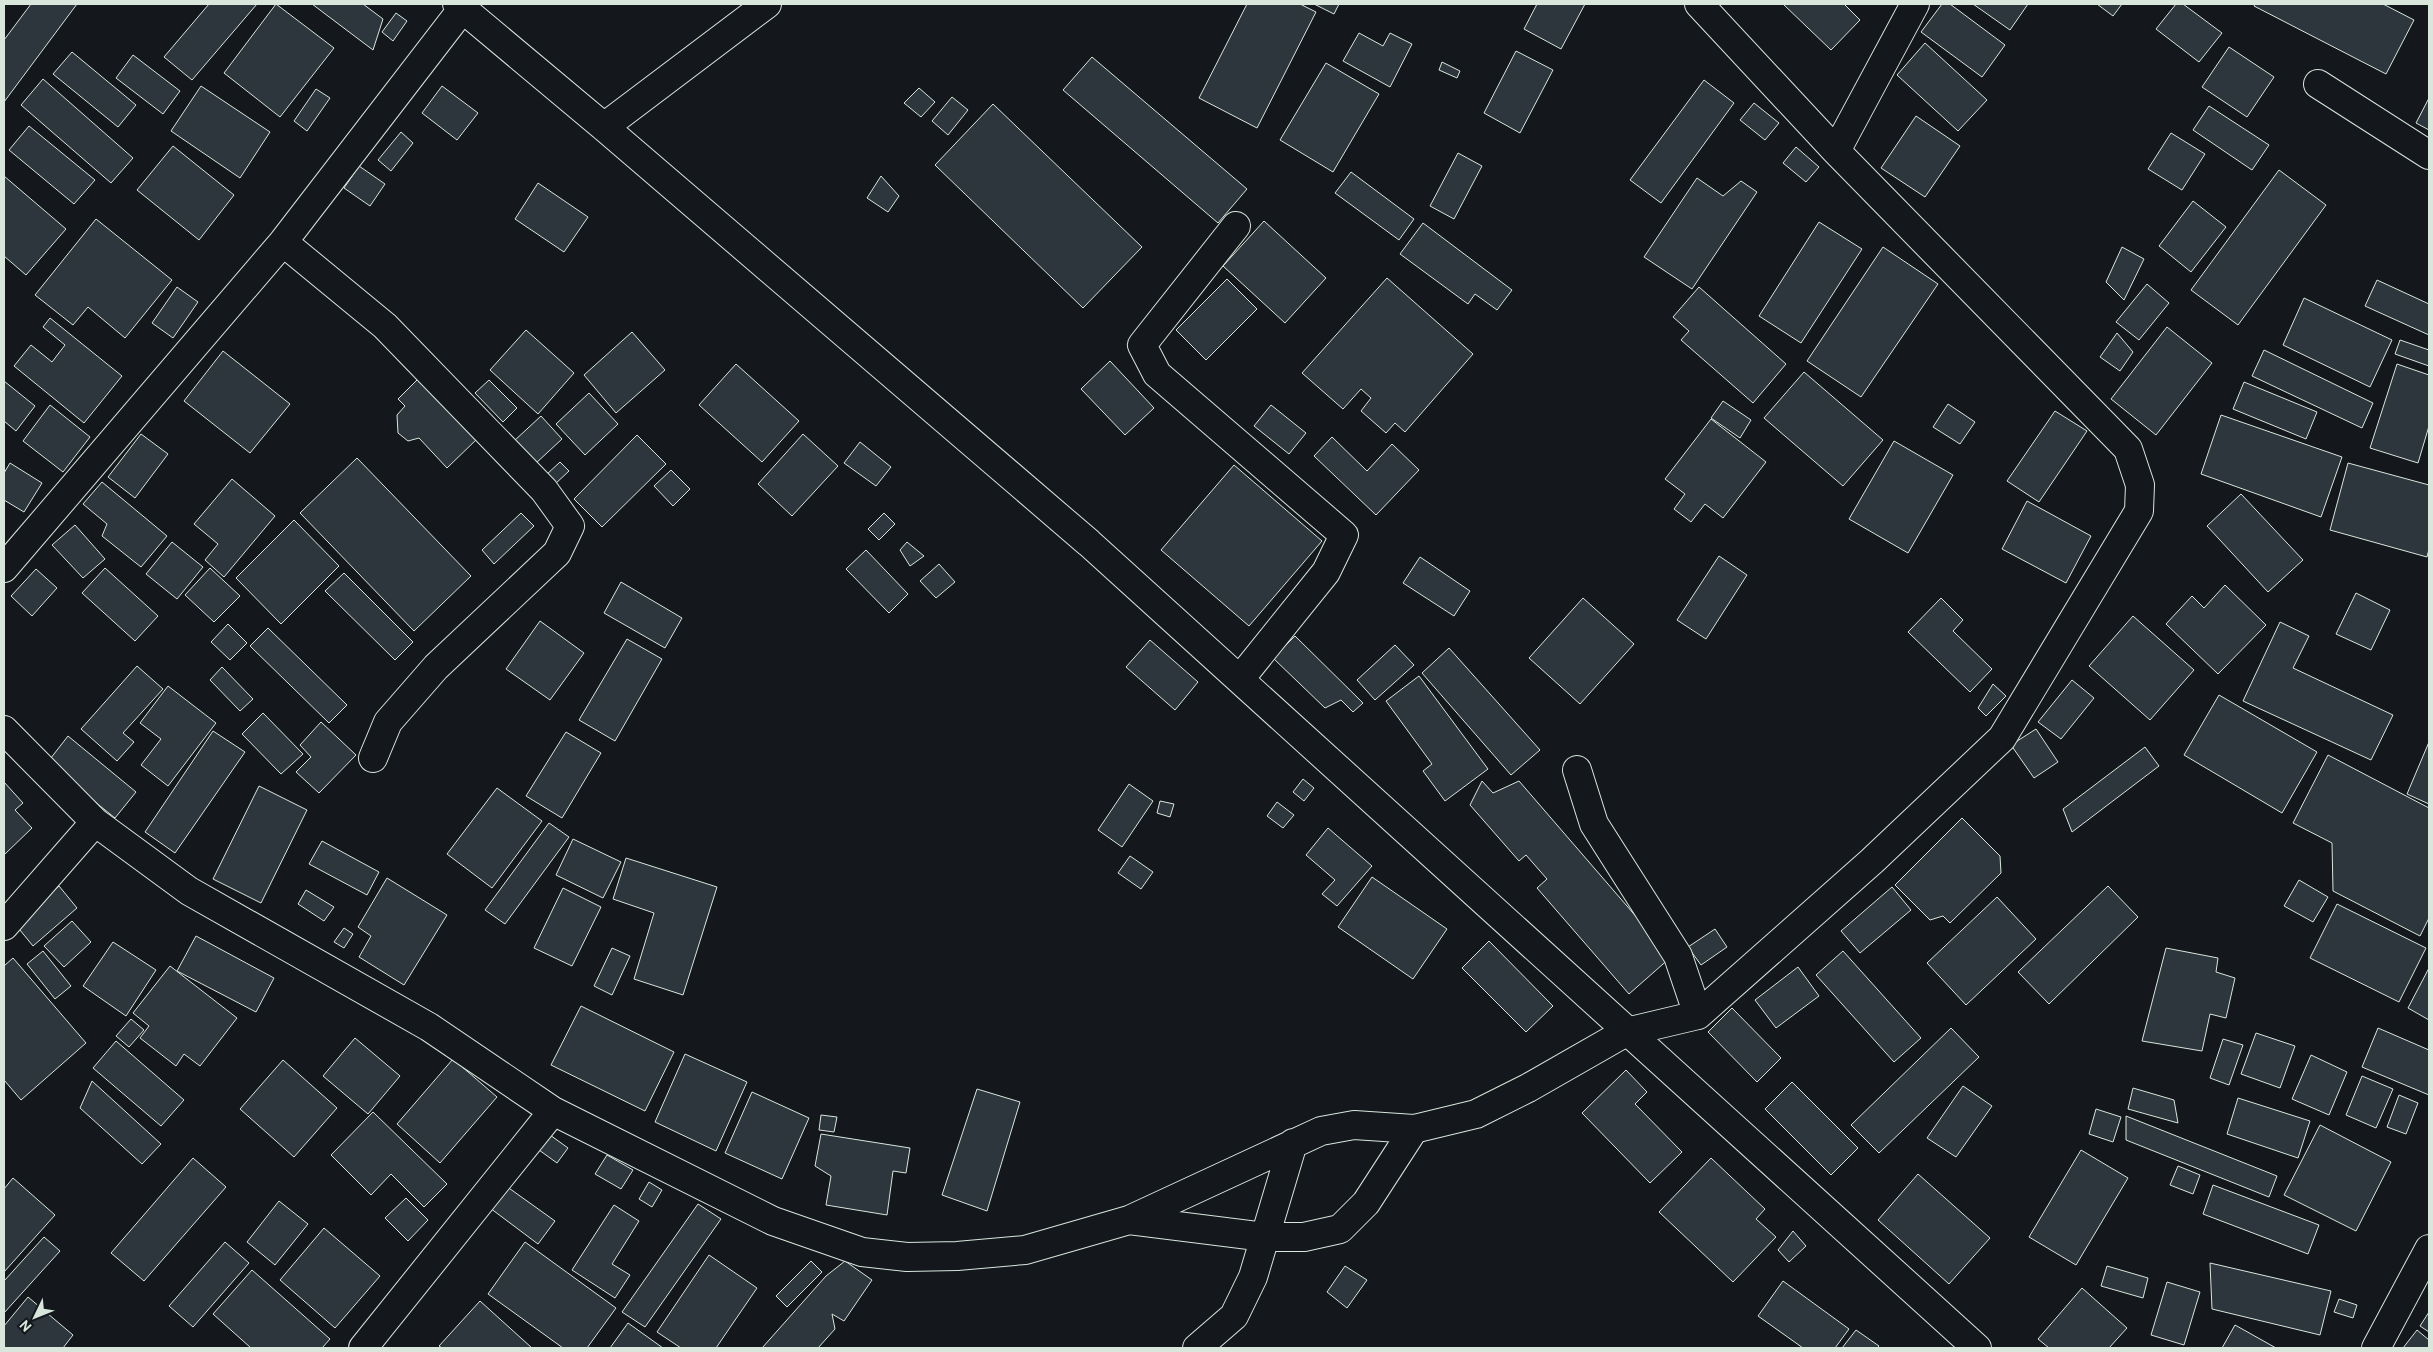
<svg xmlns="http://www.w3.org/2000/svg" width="2433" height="1352" viewBox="0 0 2433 1352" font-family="Overpass,sans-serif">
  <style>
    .building { fill: #2c363c; stroke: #d8e6dc }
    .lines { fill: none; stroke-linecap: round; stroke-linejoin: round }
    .minor-casing { stroke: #d8e6dc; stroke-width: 30 }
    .tertiary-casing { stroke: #d8e6dc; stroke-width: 30 }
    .minor { stroke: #14181c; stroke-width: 28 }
    .tertiary { stroke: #14181c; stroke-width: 28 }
  </style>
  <rect width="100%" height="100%" fill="#14181c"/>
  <!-- building -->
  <path class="building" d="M 31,4 L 77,4 L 4,102 L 4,40 Z
    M 209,4 L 257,4 L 192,80 L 164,57 Z
    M 276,4 L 334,48 L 280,117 L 224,73 Z
    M 312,4 L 363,4 L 383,19 L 373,50 Z
    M 1247,4 L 1300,4 L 1316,12 L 1257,128 L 1199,98 Z
    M 1314,4 L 1339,4 L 1334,14 Z
    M 1537,4 L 1585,4 L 1561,49 L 1524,29 Z
    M 1783,4 L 1844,4 L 1860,20 L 1831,50 Z
    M 1942,4 L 1950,4 L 2005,45 L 1982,77 L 1921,32 Z
    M 1973,4 L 2028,4 L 2010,30 Z
    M 2097,4 L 2122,4 L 2113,16 Z
    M 2176,4 L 2183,4 L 2222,33 L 2199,62 L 2156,29 Z
    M 2255,4 L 2383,4 L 2414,20 L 2386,74 L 2254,6 Z
    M 396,13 L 407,21 L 393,41 L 382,32 Z
    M 1359,33 L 1383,46 L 1390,33 L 1412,44 L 1390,87 L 1343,61 Z
    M 1925,43 L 1987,100 L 1958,131 L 1897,75 Z
    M 2229,47 L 2274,77 L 2247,117 L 2202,87 Z
    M 1516,51 L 1553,70 L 1520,133 L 1484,113 Z
    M 72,52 L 136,105 L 118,127 L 53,74 Z
    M 133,55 L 180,91 L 163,114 L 116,78 Z
    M 1092,57 L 1247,189 L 1218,223 L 1063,90 Z
    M 1442,62 L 1460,71 L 1457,78 L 1439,70 Z
    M 1326,63 L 1379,94 L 1333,172 L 1280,140 Z
    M 43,79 L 133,158 L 111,183 L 21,105 Z
    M 1704,80 L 1734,103 L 1661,203 L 1630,180 Z
    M 201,86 L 270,132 L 240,178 L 171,131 Z
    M 442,86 L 478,113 L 457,140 L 422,113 Z
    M 919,88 L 935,102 L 921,117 L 904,103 Z
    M 316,89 L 330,98 L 307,131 L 294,121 Z
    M 952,97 L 968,110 L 948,135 L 932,121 Z
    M 2429,98 L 2429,130 L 2416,123 Z
    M 1754,103 L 1779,123 L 1765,140 L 1740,120 Z
    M 993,104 L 1142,247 L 1083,308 L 935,165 Z
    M 2209,106 L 2269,145 L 2252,170 L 2193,130 Z
    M 1916,116 L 1960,146 L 1925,197 L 1881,168 Z
    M 29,126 L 95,180 L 74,204 L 9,150 Z
    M 401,132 L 413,143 L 391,171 L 378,160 Z
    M 2171,133 L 2205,154 L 2182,190 L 2148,169 Z
    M 173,146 L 234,195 L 199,240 L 137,190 Z
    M 1796,147 L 1819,167 L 1806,182 L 1783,163 Z
    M 1458,153 L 1482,166 L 1454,219 L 1430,206 Z
    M 359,166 L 385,184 L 370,206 L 344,188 Z
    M 2279,170 L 2326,205 L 2238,325 L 2191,290 Z
    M 1351,172 L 1414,219 L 1399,240 L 1335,193 Z
    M 4,176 L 66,229 L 26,275 L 4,256 Z
    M 881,176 L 899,196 L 888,212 L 867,198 Z
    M 1697,178 L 1723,196 L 1741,181 L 1757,192 L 1692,289 L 1644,257 Z
    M 538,183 L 588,217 L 564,252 L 515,219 Z
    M 2193,201 L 2226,227 L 2191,272 L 2159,246 Z
    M 96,219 L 172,280 L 125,338 L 88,307 L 73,325 L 35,295 Z
    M 1264,221 L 1326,278 L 1285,323 L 1223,266 Z
    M 1819,222 L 1862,249 L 1801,343 L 1759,316 Z
    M 1423,223 L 1512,290 L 1497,310 L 1475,294 L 1468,304 L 1400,254 Z
    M 1883,247 L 1938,284 L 1861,397 L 1807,361 Z
    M 2122,247 L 2144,259 L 2124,300 L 2106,282 Z
    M 1387,278 L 1473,354 L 1405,432 L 1395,423 L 1386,433 L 1361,411 L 1371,398 L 1361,389 L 1343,409 L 1302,373 Z
    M 1227,279 L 1257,309 L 1206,360 L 1176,330 Z
    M 2377,280 L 2429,304 L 2429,335 L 2365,306 Z
    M 2147,284 L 2169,303 L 2139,340 L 2116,322 Z
    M 177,287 L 198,302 L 173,338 L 152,323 Z
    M 1699,287 L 1786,364 L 1753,403 L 1681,340 L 1689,331 L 1673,317 Z
    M 2304,298 L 2392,340 L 2370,387 L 2283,345 Z
    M 50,318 L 122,376 L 84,423 L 14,366 L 31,345 L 52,362 L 65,345 L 43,327 Z
    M 2167,327 L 2212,363 L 2156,435 L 2111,399 Z
    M 526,330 L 574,373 L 538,414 L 490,370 Z
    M 632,332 L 665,370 L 616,413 L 584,375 Z
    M 2117,333 L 2133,352 L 2120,371 L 2100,357 Z
    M 2400,340 L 2429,350 L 2429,366 L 2395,354 Z
    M 2264,350 L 2373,403 L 2362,428 L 2252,376 Z
    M 223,351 L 290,404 L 250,453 L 184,401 Z
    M 1110,361 L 1154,408 L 1125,435 L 1081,389 Z
    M 736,364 L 799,421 L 762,462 L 699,405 Z
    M 2397,364 L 2429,375 L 2429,426 L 2418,463 L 2370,448 Z
    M 1804,372 L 1883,440 L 1843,486 L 1764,418 Z
    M 419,378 L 478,438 L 447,468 L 419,438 L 408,441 L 398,433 L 397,415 L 405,406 L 398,399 Z
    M 489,380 L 517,408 L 503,422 L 475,393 Z
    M 4,381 L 35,406 L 16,431 L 4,421 Z
    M 2244,382 L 2317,412 L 2306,439 L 2233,409 Z
    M 589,393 L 618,424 L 585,455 L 556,424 Z
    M 1723,401 L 1751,420 L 1740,438 L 1711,418 Z
    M 1948,404 L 1975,422 L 1960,444 L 1933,427 Z
    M 50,405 L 90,437 L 63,472 L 23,441 Z
    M 1271,405 L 1306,433 L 1289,454 L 1254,426 Z
    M 2055,411 L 2087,431 L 2039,502 L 2007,481 Z
    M 2221,415 L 2342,457 L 2321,517 L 2201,474 Z
    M 541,416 L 562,439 L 535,464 L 514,441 Z
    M 1711,419 L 1766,462 L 1723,518 L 1705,504 L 1691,522 L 1674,509 L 1685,494 L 1665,479 Z
    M 141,434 L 168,454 L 135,498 L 108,477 Z
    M 803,434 L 838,466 L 792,516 L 758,484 Z
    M 637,435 L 666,464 L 602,527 L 574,499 Z
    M 1332,437 L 1367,471 L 1392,444 L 1419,470 L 1376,515 L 1314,456 Z
    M 1894,441 L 1953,475 L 1908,553 L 1849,519 Z
    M 860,442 L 891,467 L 876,486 L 844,463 Z
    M 357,458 L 471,576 L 414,631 L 300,513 Z
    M 560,462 L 569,471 L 554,485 L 545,476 Z
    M 10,463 L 42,483 L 24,512 L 4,500 L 4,473 Z
    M 2348,463 L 2429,485 L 2429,549 L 2427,557 L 2330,530 Z
    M 1234,465 L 1322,541 L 1249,626 L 1161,550 Z
    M 671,470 L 690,489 L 673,506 L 654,486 Z
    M 232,479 L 275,516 L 224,577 L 205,560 L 218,544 L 194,524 Z
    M 102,482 L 167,536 L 141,567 L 102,536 L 107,524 L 83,504 Z
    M 2241,494 L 2303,560 L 2268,592 L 2207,526 Z
    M 2027,501 L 2091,536 L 2066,583 L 2002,549 Z
    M 521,513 L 534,526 L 494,564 L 482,550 Z
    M 884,513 L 895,524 L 879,540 L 868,529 Z
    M 294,520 L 339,566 L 281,624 L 236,578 Z
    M 75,525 L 105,559 L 83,578 L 52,545 Z
    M 172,542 L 203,567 L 177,599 L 146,574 Z
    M 907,542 L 924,556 L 910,566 L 900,550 Z
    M 866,550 L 908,594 L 889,613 L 846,569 Z
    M 1719,556 L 1747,575 L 1706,639 L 1677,620 Z
    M 1420,557 L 1470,591 L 1454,616 L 1403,583 Z
    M 939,564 L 955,582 L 936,598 L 920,581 Z
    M 105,568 L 158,616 L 135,641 L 82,593 Z
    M 210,568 L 240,596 L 214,622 L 185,595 Z
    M 36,569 L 57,588 L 32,616 L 11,596 Z
    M 344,573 L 413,642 L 395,660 L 325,591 Z
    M 621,582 L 682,618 L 665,648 L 604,613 Z
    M 2225,585 L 2266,625 L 2218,674 L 2166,624 L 2192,596 L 2204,608 Z
    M 2356,593 L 2390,610 L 2371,650 L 2336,634 Z
    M 1583,598 L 1634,644 L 1580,704 L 1529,658 Z
    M 1941,598 L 1963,620 L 1953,631 L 1992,669 L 1970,692 L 1908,632 Z
    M 2133,616 L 2194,670 L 2150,720 L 2089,666 Z
    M 540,621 L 584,653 L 550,700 L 506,669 Z
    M 2280,622 L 2309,636 L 2293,668 L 2393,715 L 2371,760 L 2243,701 Z
    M 228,624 L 247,643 L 230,660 L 211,642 Z
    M 268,628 L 347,705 L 329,723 L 250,646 Z
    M 1295,636 L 1363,703 L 1353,712 L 1341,700 L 1325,708 L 1273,658 Z
    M 627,639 L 662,659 L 615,741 L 579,720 Z
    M 1150,640 L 1198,682 L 1175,710 L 1126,667 Z
    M 1395,645 L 1414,665 L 1375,700 L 1357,680 Z
    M 1449,648 L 1540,750 L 1511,775 L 1422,673 Z
    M 137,666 L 163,689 L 123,733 L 134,742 L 117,761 L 81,729 Z
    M 222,667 L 253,699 L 240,711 L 210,680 Z
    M 1419,676 L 1488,769 L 1445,801 L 1423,771 L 1432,764 L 1386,701 Z
    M 2072,680 L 2094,698 L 2061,739 L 2038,722 Z
    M 1993,684 L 2006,696 L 1986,716 L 1978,708 Z
    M 168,686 L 216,723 L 168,786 L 141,765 L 161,739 L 140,723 Z
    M 2219,695 L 2317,752 L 2282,813 L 2184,755 Z
    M 263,713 L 303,754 L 281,774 L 242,734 Z
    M 321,722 L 356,755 L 319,793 L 296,772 L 311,757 L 300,745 Z
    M 2036,729 L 2058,762 L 2034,778 L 2011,745 Z
    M 213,731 L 245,752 L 175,853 L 145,832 Z
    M 566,732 L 601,753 L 562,818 L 526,796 Z
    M 68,736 L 136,792 L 115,818 L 47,763 Z
    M 2429,742 L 2429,804 L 2407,794 Z
    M 2145,747 L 2159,766 L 2072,832 L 2063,809 Z
    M 2328,755 L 2429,808 L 2429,918 L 2420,936 L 2333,891 L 2332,843 L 2293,823 Z
    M 1303,779 L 1314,788 L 1304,801 L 1293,792 Z
    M 1482,781 L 1493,793 L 1519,781 L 1671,957 L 1629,994 L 1537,888 L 1547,879 L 1526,855 L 1519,861 L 1470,805 Z
    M 4,782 L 23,803 L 15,810 L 32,828 L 4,855 Z
    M 1129,784 L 1153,801 L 1122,847 L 1098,830 Z
    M 259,786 L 307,810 L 261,903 L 213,879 Z
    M 497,788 L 542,821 L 492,888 L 447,854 Z
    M 1160,801 L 1174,804 L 1170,817 L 1157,813 Z
    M 1277,802 L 1294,815 L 1283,828 L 1267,816 Z
    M 1962,818 L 2000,856 L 2001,873 L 1950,923 L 1943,916 L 1930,920 L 1895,885 Z
    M 549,823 L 569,837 L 505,924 L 485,910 Z
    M 1328,828 L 1372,866 L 1337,906 L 1322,894 L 1335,880 L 1306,855 Z
    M 573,839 L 621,862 L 603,898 L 556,875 Z
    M 322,841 L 379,872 L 367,895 L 309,864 Z
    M 1130,856 L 1153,872 L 1141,889 L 1118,873 Z
    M 626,858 L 717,887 L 683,995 L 634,979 L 654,913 L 613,899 Z
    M 1372,877 L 1447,929 L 1413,979 L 1338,927 Z
    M 387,878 L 447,915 L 404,985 L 359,957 L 371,936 L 358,927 Z
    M 2299,880 L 2328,897 L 2313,922 L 2284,906 Z
    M 59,886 L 77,908 L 33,946 L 15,924 Z
    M 2108,886 L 2138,917 L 2049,1004 L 2018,972 Z
    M 1892,887 L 1911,910 L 1860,953 L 1841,931 Z
    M 563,888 L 601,907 L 572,966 L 534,948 Z
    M 306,890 L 334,907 L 324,921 L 298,904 Z
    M 1997,897 L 2036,939 L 1966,1005 L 1927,963 Z
    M 2337,904 L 2426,948 L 2399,1002 L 2310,958 Z
    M 72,921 L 91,942 L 64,967 L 44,946 Z
    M 344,928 L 353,934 L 344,948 L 334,942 Z
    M 1715,929 L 1727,947 L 1701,965 L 1688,947 Z
    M 196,936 L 274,978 L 256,1012 L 177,971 Z
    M 1489,941 L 1553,1006 L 1526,1032 L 1462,968 Z
    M 113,942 L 156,970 L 126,1016 L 83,986 Z
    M 612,948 L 630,956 L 612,995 L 594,986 Z
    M 2166,948 L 2218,958 L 2216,972 L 2235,978 L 2226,1018 L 2210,1014 L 2202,1051 L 2142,1041 Z
    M 43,951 L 71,986 L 55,999 L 27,964 Z
    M 1843,951 L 1921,1038 L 1894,1062 L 1816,975 Z
    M 13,958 L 86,1043 L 21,1100 L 4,1080 L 4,966 Z
    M 170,966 L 237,1018 L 200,1066 L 184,1054 L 176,1066 L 140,1038 L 149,1026 L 133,1013 Z
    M 1798,967 L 1819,996 L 1776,1028 L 1755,1000 Z
    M 2429,968 L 2429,1020 L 2408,1008 Z
    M 581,1006 L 674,1052 L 645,1111 L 551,1065 Z
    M 1732,1008 L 1781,1058 L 1757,1082 L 1708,1032 Z
    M 131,1019 L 144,1030 L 129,1047 L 116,1036 Z
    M 1951,1028 L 1979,1057 L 1879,1153 L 1851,1125 Z
    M 2378,1028 L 2429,1050 L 2429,1095 L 2362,1067 Z
    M 2256,1033 L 2295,1046 L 2280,1088 L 2241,1074 Z
    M 355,1038 L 400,1076 L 368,1114 L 323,1076 Z
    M 2223,1039 L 2243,1045 L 2229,1085 L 2210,1078 Z
    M 116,1041 L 184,1100 L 161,1126 L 93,1068 Z
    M 685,1054 L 747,1082 L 716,1151 L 655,1122 Z
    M 2311,1055 L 2347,1072 L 2329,1115 L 2292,1099 Z
    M 453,1059 L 497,1097 L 440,1163 L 397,1124 Z
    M 283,1060 L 337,1108 L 294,1157 L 240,1109 Z
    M 1626,1070 L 1647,1092 L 1635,1104 L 1682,1152 L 1650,1183 L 1582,1113 Z
    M 2362,1076 L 2393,1089 L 2376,1128 L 2346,1115 Z
    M 92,1081 L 161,1144 L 142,1164 L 80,1108 Z
    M 1792,1082 L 1858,1148 L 1831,1175 L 1765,1109 Z
    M 1963,1086 L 1992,1106 L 1956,1157 L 1927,1138 Z
    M 2133,1088 L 2174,1100 L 2178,1123 L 2128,1109 Z
    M 977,1089 L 1020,1102 L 987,1211 L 942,1195 Z
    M 752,1092 L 809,1118 L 782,1179 L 725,1153 Z
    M 2399,1095 L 2418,1103 L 2406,1134 L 2387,1127 Z
    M 2238,1098 L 2310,1121 L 2298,1158 L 2227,1134 Z
    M 2096,1109 L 2121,1117 L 2113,1142 L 2089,1134 Z
    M 373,1112 L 447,1184 L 424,1207 L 391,1174 L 371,1195 L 331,1155 Z
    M 821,1115 L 837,1117 L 834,1132 L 819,1130 Z
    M 2126,1116 L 2277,1176 L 2269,1197 L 2126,1140 Z
    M 2320,1125 L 2391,1162 L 2356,1231 L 2284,1195 Z
    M 821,1134 L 910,1148 L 906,1173 L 893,1171 L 887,1215 L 826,1205 L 831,1176 L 815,1166 Z
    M 550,1135 L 568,1148 L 557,1163 L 539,1150 Z
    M 2081,1150 L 2128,1178 L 2076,1265 L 2029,1237 Z
    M 607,1155 L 633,1170 L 621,1189 L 595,1174 Z
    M 193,1158 L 226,1187 L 144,1281 L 111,1253 Z
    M 1711,1158 L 1765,1209 L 1756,1219 L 1776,1237 L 1733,1282 L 1659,1212 Z
    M 2178,1166 L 2200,1175 L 2193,1194 L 2170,1185 Z
    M 1918,1174 L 1990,1238 L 1949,1284 L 1878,1220 Z
    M 13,1178 L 55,1215 L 4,1272 L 4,1189 Z
    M 649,1182 L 662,1190 L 652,1207 L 639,1199 Z
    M 2213,1185 L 2319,1225 L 2308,1254 L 2203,1214 Z
    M 506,1186 L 555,1221 L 538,1244 L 490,1208 Z
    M 406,1198 L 428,1220 L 408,1241 L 385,1218 Z
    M 279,1201 L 308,1224 L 275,1265 L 247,1242 Z
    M 698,1204 L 721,1219 L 645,1327 L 622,1312 Z
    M 614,1205 L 639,1221 L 612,1264 L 630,1275 L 615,1298 L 572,1270 Z
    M 324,1228 L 380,1276 L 335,1328 L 280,1280 Z
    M 1793,1231 L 1806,1246 L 1789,1262 L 1778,1250 Z
    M 44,1237 L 60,1251 L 4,1313 L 4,1281 Z
    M 225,1242 L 249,1263 L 193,1327 L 169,1306 Z
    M 525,1242 L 616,1308 L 587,1348 L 563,1348 L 488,1294 Z
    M 709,1255 L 757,1288 L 716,1348 L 681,1348 L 657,1332 Z
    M 811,1261 L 822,1272 L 787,1307 L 776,1296 Z
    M 845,1261 L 872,1280 L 844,1321 L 832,1314 L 835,1329 L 818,1348 L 762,1348 L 826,1276 Z
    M 2210,1263 L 2331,1291 L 2320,1335 L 2212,1309 Z
    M 1345,1266 L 1367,1280 L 1347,1308 L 1327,1292 Z
    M 2107,1266 L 2148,1278 L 2143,1298 L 2101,1286 Z
    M 252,1270 L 330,1339 L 322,1348 L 251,1348 L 213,1314 Z
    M 1783,1281 L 1849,1329 L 1835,1348 L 1803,1348 L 1758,1316 Z
    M 2167,1282 L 2200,1292 L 2184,1345 L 2151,1335 Z
    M 2082,1288 L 2127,1328 L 2109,1348 L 2049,1348 L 2038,1339 Z
    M 28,1297 L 73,1335 L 63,1348 L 4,1348 L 4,1326 Z
    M 2339,1299 L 2357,1305 L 2353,1318 L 2334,1312 Z
    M 480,1301 L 532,1348 L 442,1348 L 439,1346 Z
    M 2429,1312 L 2429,1332 L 2420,1326 Z
    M 628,1323 L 663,1348 L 610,1348 Z
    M 2235,1325 L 2276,1348 L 2222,1348 Z
    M 1856,1330 L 1879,1346 L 1877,1348 L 1842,1348 Z
    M 2417,1330 L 2429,1340 L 2429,1348 L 2403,1348 Z"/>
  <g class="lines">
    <defs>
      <path id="minor" d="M 457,4 L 604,127 L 1089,543 L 1977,1348
        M 2318,84 L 2429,155
        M 604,127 L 767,4
        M 1836,151 L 1915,4
        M 1236,226 L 1142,345 L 1157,374 L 1344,535 L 1326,572 L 1240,679
        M 283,242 L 385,326 L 544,490 L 570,526 L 557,553 L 436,667 L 388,722 L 373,758
        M 4,568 L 283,242 L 463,8
        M 4,730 L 95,822 L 189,891 L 429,1027 L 553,1111 L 773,1221 L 862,1252 L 907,1257 L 957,1256 L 1025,1250 L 1129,1220 L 1321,1131 L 1354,1125 L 1414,1129 L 1476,1114 L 1528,1088 L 1626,1032 L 1698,1015 L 1872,861 L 2002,738 L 2139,511 L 2140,485 L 2128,449 L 1836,151 L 1699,4
        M 1577,770 L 1594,824 L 1678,956 L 1698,1015
        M 4,926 L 95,822
        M 1129,1220 L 1265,1237 L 1304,1237 L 1340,1229 L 1366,1203 L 1414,1129
        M 363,1348 L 553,1111
        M 1197,1348 L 1234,1316 L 1253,1277 L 1293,1143"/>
      <path id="tertiary" d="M 2376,1348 L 2429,1249"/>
    </defs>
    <!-- minor casing -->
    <use href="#minor" class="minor-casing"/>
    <!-- tertiary casing -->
    <use href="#tertiary" class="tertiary-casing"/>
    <!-- minor -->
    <use href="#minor" class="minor"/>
    <!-- tertiary -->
    <use href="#tertiary" class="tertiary"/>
  </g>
  <!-- border -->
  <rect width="2433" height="1352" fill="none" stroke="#d8e6dc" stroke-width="10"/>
  <!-- north arrow -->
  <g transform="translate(35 1317) rotate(227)" stroke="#14181c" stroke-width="4" paint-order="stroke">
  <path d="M0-4L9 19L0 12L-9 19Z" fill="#d8e6dc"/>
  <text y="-8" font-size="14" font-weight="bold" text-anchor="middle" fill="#d8e6dc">N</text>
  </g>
</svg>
